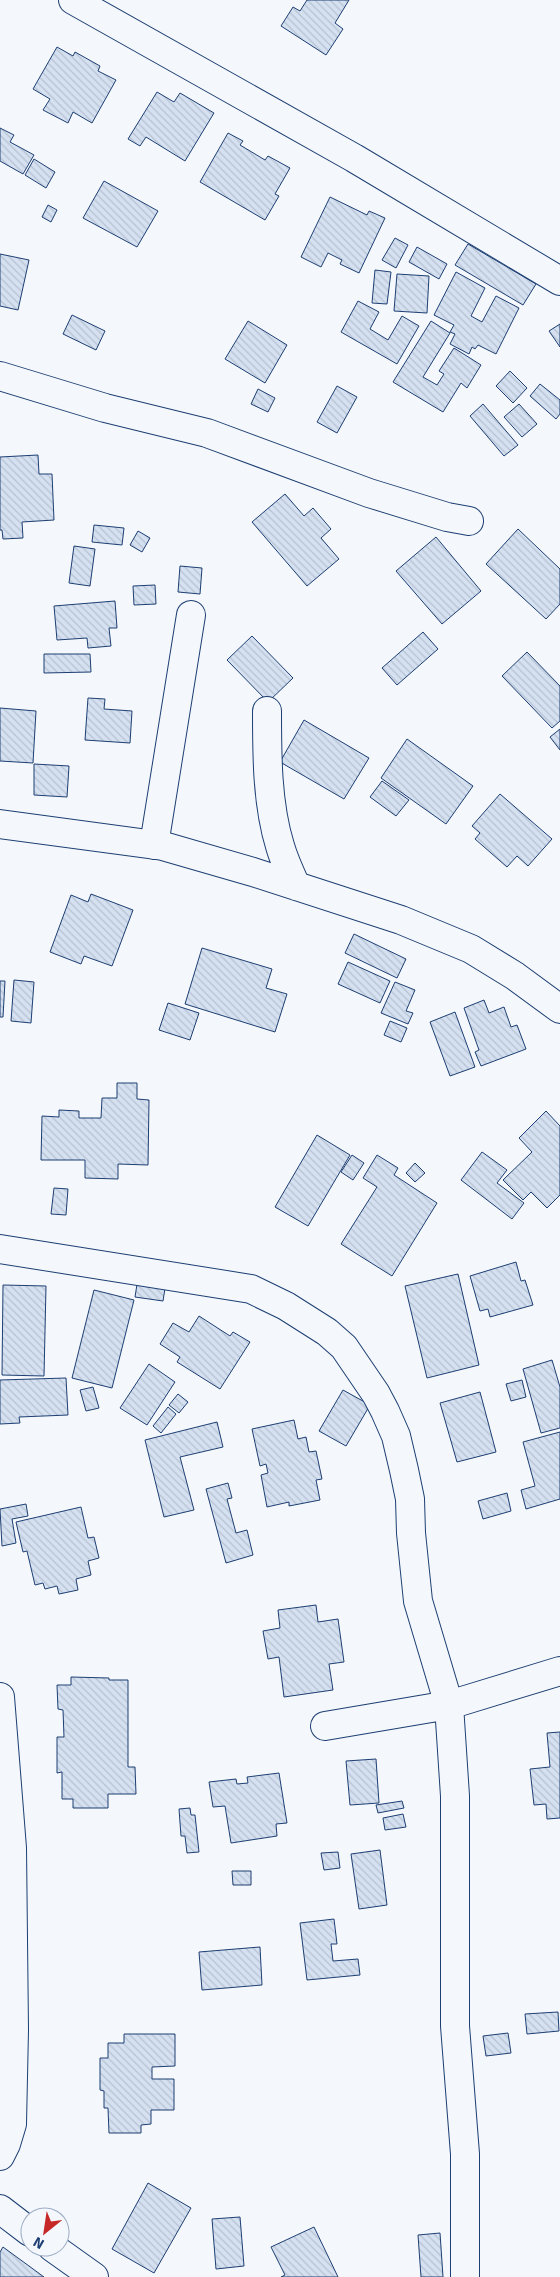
<svg xmlns="http://www.w3.org/2000/svg" width="560" height="2277" viewBox="0 0 560 2277" font-family="Signika,sans-serif">
  <style>
    .building { fill: url(#building-back-hatch); stroke: #1d3f73 }
    .lines { fill: none; stroke-linecap: round; stroke-linejoin: round }
    .street-casing { stroke: #1d3f73; stroke-width: 30 }
    .street { stroke: #f4f7fb; stroke-width: 28 }
  </style>
  <defs>
    <pattern id="building-back-hatch" width="6" height="6" patternUnits="userSpaceOnUse" patternTransform="scale(1.25)"><rect width="6" height="6" fill="#d5e0f0"/><path d="M-1 5l2 2M0 0l6 6M5-1l2 2" fill="none" stroke="#b6c1d1"/></pattern>
  </defs>
  <rect width="100%" height="100%" fill="#f4f7fb"/>
  <!-- building -->
  <path class="building" d="M 307,0 L 349,0 L 335,23 L 343,29 L 326,55 L 281,26 L 293,7 L 300,11 Z
    M 57,47 L 73,56 L 75,52 L 100,66 L 98,71 L 116,80 L 92,123 L 73,112 L 68,123 L 43,110 L 50,99 L 33,89 Z
    M 157,92 L 174,102 L 180,93 L 214,113 L 185,161 L 146,137 L 140,146 L 128,139 Z
    M 0,128 L 14,135 L 10,142 L 34,155 L 23,174 L 0,161 Z
    M 228,133 L 243,141 L 240,145 L 265,160 L 268,156 L 290,168 L 275,194 L 279,196 L 265,220 L 200,182 Z
    M 34,159 L 55,172 L 46,188 L 25,175 Z
    M 104,181 L 158,211 L 137,247 L 83,218 Z
    M 330,197 L 367,215 L 369,211 L 385,218 L 359,273 L 340,264 L 342,260 L 328,253 L 321,267 L 301,257 Z
    M 48,205 L 57,210 L 51,222 L 42,217 Z
    M 395,238 L 408,245 L 396,268 L 382,260 Z
    M 468,244 L 536,284 L 523,305 L 455,265 Z
    M 417,247 L 447,264 L 439,279 L 409,262 Z
    M 0,254 L 29,260 L 18,310 L 0,306 Z
    M 375,270 L 391,272 L 387,304 L 372,303 Z
    M 456,272 L 485,288 L 471,316 L 482,322 L 496,296 L 519,308 L 496,354 L 478,345 L 475,349 L 472,347 L 469,354 L 450,344 L 455,334 L 450,332 L 454,325 L 434,315 Z
    M 397,274 L 429,276 L 427,313 L 394,311 Z
    M 358,301 L 379,312 L 370,329 L 388,340 L 402,316 L 419,326 L 397,364 L 341,332 Z
    M 72,315 L 105,331 L 96,350 L 63,334 Z
    M 248,321 L 287,345 L 265,383 L 225,359 Z
    M 431,321 L 450,333 L 423,377 L 437,385 L 444,374 L 439,371 L 454,348 L 481,365 L 467,388 L 461,383 L 443,412 L 393,382 Z
    M 560,324 L 560,347 L 549,331 Z
    M 510,371 L 527,388 L 513,403 L 496,386 Z
    M 540,384 L 560,400 L 560,414 L 556,419 L 530,396 Z
    M 337,386 L 357,397 L 337,433 L 317,422 Z
    M 258,389 L 275,398 L 268,412 L 251,404 Z
    M 483,404 L 518,445 L 504,456 L 470,416 Z
    M 519,404 L 537,424 L 522,437 L 504,417 Z
    M 38,455 L 39,474 L 52,474 L 54,520 L 22,522 L 23,538 L 3,539 L 2,530 L 0,530 L 0,457 Z
    M 285,494 L 304,516 L 313,508 L 331,529 L 321,538 L 339,559 L 307,586 L 252,522 Z
    M 94,525 L 124,528 L 122,545 L 92,542 Z
    M 518,529 L 560,569 L 560,604 L 546,619 L 486,564 Z
    M 138,531 L 150,538 L 142,552 L 130,545 Z
    M 436,537 L 481,591 L 442,624 L 396,571 Z
    M 74,546 L 95,549 L 90,586 L 69,583 Z
    M 180,566 L 202,568 L 200,594 L 178,592 Z
    M 155,585 L 156,604 L 134,605 L 133,586 Z
    M 115,601 L 117,628 L 109,628 L 111,646 L 88,648 L 87,638 L 57,640 L 54,606 Z
    M 423,632 L 438,649 L 397,685 L 382,668 Z
    M 252,636 L 293,678 L 268,702 L 227,660 Z
    M 527,652 L 560,686 L 560,721 L 552,728 L 502,676 Z
    M 44,654 L 90,654 L 91,672 L 44,673 Z
    M 88,698 L 105,699 L 104,709 L 132,711 L 130,743 L 85,740 Z
    M 0,708 L 36,711 L 33,763 L 0,761 Z
    M 304,720 L 369,758 L 344,799 L 280,762 Z
    M 560,729 L 560,750 L 550,737 Z
    M 407,739 L 473,786 L 446,824 L 381,778 Z
    M 34,764 L 69,766 L 67,797 L 34,795 Z
    M 382,781 L 409,800 L 396,816 L 370,797 Z
    M 500,794 L 552,839 L 528,866 L 517,856 L 507,867 L 475,839 L 480,833 L 472,826 Z
    M 91,894 L 133,910 L 112,966 L 84,956 L 81,964 L 50,952 L 71,895 L 88,902 Z
    M 354,934 L 406,959 L 397,978 L 345,953 Z
    M 202,948 L 272,969 L 266,988 L 287,994 L 275,1032 L 185,1004 Z
    M 348,962 L 390,981 L 380,1003 L 338,984 Z
    M 14,980 L 34,982 L 31,1023 L 11,1021 Z
    M 0,981 L 5,981 L 3,1017 L 0,1017 Z
    M 395,982 L 415,990 L 406,1011 L 413,1013 L 408,1024 L 381,1013 Z
    M 484,1000 L 489,1013 L 504,1007 L 511,1027 L 517,1025 L 526,1049 L 481,1066 L 475,1052 L 479,1050 L 464,1008 Z
    M 168,1003 L 199,1013 L 190,1040 L 159,1030 Z
    M 455,1012 L 475,1067 L 450,1076 L 430,1022 Z
    M 390,1021 L 407,1028 L 401,1042 L 384,1035 Z
    M 117,1083 L 137,1083 L 137,1099 L 149,1100 L 148,1165 L 118,1164 L 118,1179 L 85,1178 L 85,1160 L 41,1160 L 42,1116 L 59,1117 L 59,1110 L 79,1111 L 79,1118 L 101,1118 L 102,1098 L 117,1098 Z
    M 546,1111 L 560,1126 L 560,1195 L 547,1208 L 531,1192 L 523,1200 L 503,1180 L 532,1152 L 519,1138 Z
    M 317,1135 L 350,1155 L 308,1226 L 275,1207 Z
    M 482,1152 L 507,1170 L 497,1183 L 524,1203 L 512,1219 L 461,1180 Z
    M 352,1155 L 364,1163 L 353,1180 L 341,1172 Z
    M 377,1155 L 398,1168 L 394,1175 L 437,1203 L 392,1276 L 341,1244 L 377,1187 L 363,1178 Z
    M 415,1163 L 425,1173 L 415,1182 L 406,1173 Z
    M 54,1188 L 68,1189 L 66,1215 L 51,1214 Z
    M 516,1262 L 521,1281 L 525,1280 L 533,1305 L 490,1317 L 488,1309 L 480,1311 L 470,1276 Z
    M 458,1274 L 479,1365 L 427,1378 L 405,1286 Z
    M 138,1278 L 166,1282 L 163,1301 L 135,1297 Z
    M 3,1285 L 46,1286 L 44,1376 L 2,1375 Z
    M 94,1290 L 134,1300 L 112,1388 L 72,1378 Z
    M 199,1316 L 230,1336 L 233,1332 L 250,1342 L 220,1389 L 177,1362 L 180,1357 L 160,1344 L 173,1323 L 189,1332 Z
    M 552,1360 L 560,1387 L 560,1428 L 541,1433 L 523,1369 Z
    M 149,1364 L 175,1382 L 147,1425 L 120,1408 Z
    M 66,1378 L 68,1415 L 19,1417 L 20,1423 L 0,1424 L 0,1380 Z
    M 522,1380 L 526,1397 L 511,1401 L 506,1384 Z
    M 93,1387 L 99,1408 L 86,1411 L 80,1390 Z
    M 343,1390 L 370,1405 L 346,1446 L 319,1431 Z
    M 480,1392 L 496,1452 L 457,1462 L 440,1403 Z
    M 178,1394 L 188,1402 L 179,1413 L 169,1405 Z
    M 168,1407 L 176,1414 L 161,1433 L 153,1426 Z
    M 294,1420 L 298,1439 L 306,1437 L 309,1452 L 316,1451 L 322,1479 L 316,1480 L 320,1500 L 289,1506 L 289,1502 L 267,1507 L 261,1475 L 268,1473 L 266,1464 L 260,1466 L 252,1429 Z
    M 217,1422 L 223,1447 L 180,1457 L 194,1510 L 164,1517 L 145,1440 Z
    M 560,1432 L 560,1499 L 526,1509 L 521,1490 L 535,1486 L 523,1442 Z
    M 228,1483 L 232,1498 L 227,1499 L 236,1533 L 247,1530 L 253,1555 L 226,1563 L 206,1489 Z
    M 507,1493 L 511,1511 L 483,1519 L 478,1501 Z
    M 26,1504 L 28,1516 L 12,1519 L 16,1543 L 2,1546 L 0,1509 Z
    M 81,1507 L 88,1538 L 94,1537 L 99,1558 L 88,1561 L 91,1575 L 76,1579 L 78,1590 L 59,1594 L 57,1586 L 45,1589 L 43,1583 L 35,1585 L 27,1551 L 23,1552 L 16,1522 Z
    M 316,1605 L 318,1622 L 338,1619 L 344,1662 L 329,1664 L 333,1690 L 284,1697 L 279,1657 L 268,1659 L 263,1631 L 280,1628 L 278,1610 Z
    M 71,1677 L 109,1678 L 109,1680 L 128,1680 L 128,1767 L 135,1767 L 136,1794 L 108,1794 L 108,1808 L 73,1808 L 73,1799 L 62,1799 L 62,1772 L 57,1773 L 57,1737 L 64,1737 L 63,1710 L 58,1709 L 57,1685 L 71,1685 Z
    M 560,1732 L 560,1818 L 547,1819 L 546,1804 L 534,1805 L 530,1769 L 550,1767 L 547,1733 Z
    M 376,1759 L 379,1803 L 350,1805 L 346,1761 Z
    M 279,1773 L 287,1823 L 276,1824 L 277,1836 L 231,1843 L 225,1806 L 213,1807 L 209,1782 L 236,1779 L 237,1784 L 248,1783 L 247,1777 Z
    M 402,1801 L 404,1808 L 378,1813 L 376,1805 Z
    M 190,1808 L 191,1815 L 195,1815 L 199,1852 L 187,1853 L 185,1836 L 181,1836 L 179,1809 Z
    M 403,1814 L 406,1827 L 385,1830 L 383,1818 Z
    M 380,1850 L 387,1905 L 359,1909 L 351,1854 Z
    M 338,1852 L 340,1868 L 324,1870 L 321,1853 Z
    M 232,1871 L 251,1871 L 251,1885 L 233,1885 Z
    M 334,1919 L 337,1944 L 331,1944 L 333,1961 L 358,1959 L 360,1975 L 307,1980 L 300,1923 Z
    M 260,1947 L 262,1985 L 202,1990 L 199,1952 Z
    M 558,2012 L 559,2031 L 527,2034 L 525,2014 Z
    M 508,2033 L 511,2053 L 486,2056 L 483,2036 Z
    M 124,2034 L 175,2034 L 175,2066 L 152,2067 L 152,2079 L 174,2079 L 174,2110 L 151,2110 L 151,2124 L 141,2125 L 141,2133 L 109,2133 L 108,2108 L 104,2108 L 104,2091 L 100,2090 L 100,2058 L 108,2058 L 108,2043 L 124,2043 Z
    M 148,2183 L 191,2208 L 154,2273 L 112,2249 Z
    M 240,2217 L 244,2266 L 216,2269 L 212,2219 Z
    M 314,2227 L 338,2277 L 281,2277 L 285,2275 L 271,2247 Z
    M 440,2233 L 443,2277 L 421,2277 L 418,2235 Z
    M 3,2247 L 44,2277 L 0,2277 L 0,2252 Z"/>
  <g class="lines">
    <defs>
      <path id="street" d="M 73,0 L 354,158 L 560,281
        M 0,376 L 105,408 L 207,433 L 369,493 L 447,517 L 469,521
        M 267,711 C 267,755 267,804 280,846 C 284,860 290,873 296,886
        M 0,824 L 163,846 L 253,872 L 401,920 L 471,949 L 515,976 L 560,1009
        M 154,845 L 191,615
        M 0,1249 L 251,1289 L 286,1306 L 327,1332 L 344,1347 L 376,1394 L 385,1411 L 396,1436 L 404,1470 L 410,1499 L 411,1533 L 418,1601 L 449,1705 L 455,1796 L 455,2026 L 465,2154 L 465,2277
        M 0,1697 L 12,1848 L 14,2030 L 12,2124 L 6,2144 L 0,2156
        M 325,1726 L 449,1705 L 560,1671
        M 0,2209 L 30,2232
        M 52,2247 L 94,2277"/>
    </defs>
    <!-- street casing -->
    <use href="#street" class="street-casing"/>
    <!-- street -->
    <use href="#street" class="street"/>
  </g>
  <!-- north arrow -->
  <g transform="translate(45 2232) rotate(210)"><circle r="24" fill="#f4f7fb" stroke="#9eadc5"/>
  <path d="M0-4L9 19L0 12L-9 19Z" fill="#c62828"/>
  <text y="-8" font-size="14" font-weight="bold" text-anchor="middle" fill="#1d3f73">N</text>
  </g>
</svg>
